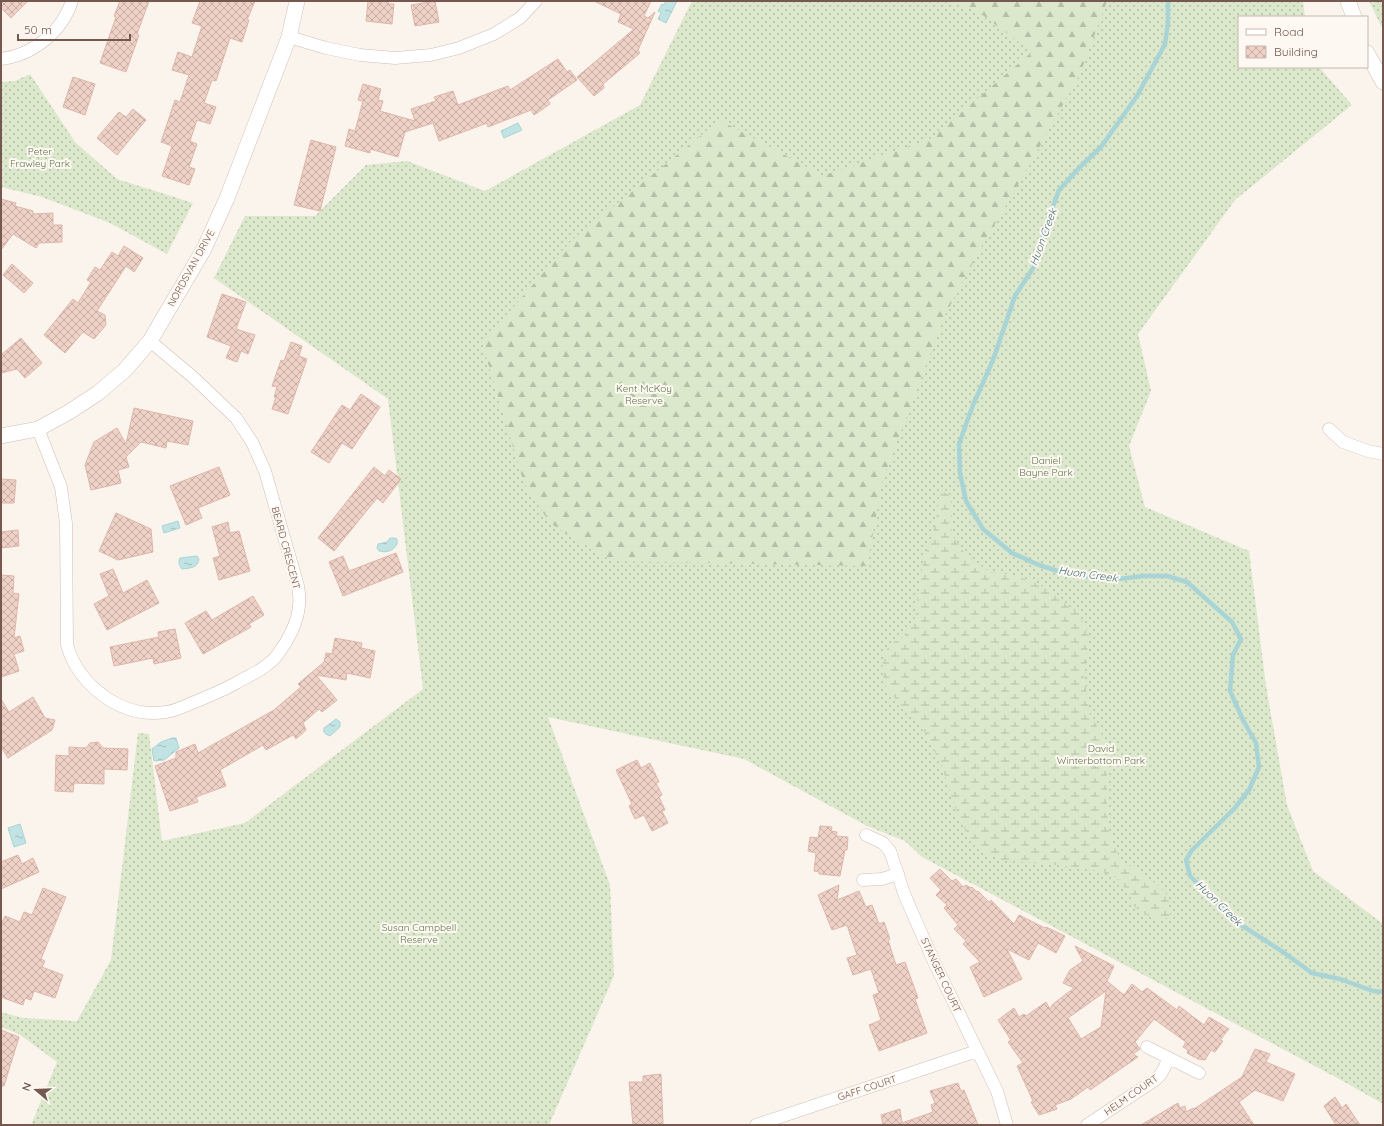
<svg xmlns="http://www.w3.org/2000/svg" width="1384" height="1126" viewBox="0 0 1384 1126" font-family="Quicksand,sans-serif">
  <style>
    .grass { fill: url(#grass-dots); fill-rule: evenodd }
    .forest { fill: url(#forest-firs) }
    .wetland { fill: url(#wetland-marsh) }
    .water { fill: url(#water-ripples); stroke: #a9d4d5 }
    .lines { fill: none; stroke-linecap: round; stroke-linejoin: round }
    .stream { stroke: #a9d4d5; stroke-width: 4.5 }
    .building { fill: url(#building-cross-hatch); stroke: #dfb6a9; fill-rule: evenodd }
    .minor-casing { stroke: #cfbdb5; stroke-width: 13 }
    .tertiary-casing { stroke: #cfbdb5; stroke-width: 16 }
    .minor { stroke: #fff; stroke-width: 12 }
    .tertiary { stroke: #fff; stroke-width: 15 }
    .labels { text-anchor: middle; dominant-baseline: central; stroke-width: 4; stroke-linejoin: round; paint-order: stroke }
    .park-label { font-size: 10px; fill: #5e794a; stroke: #fef8f3 }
    .street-label { font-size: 10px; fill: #755951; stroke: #fef8f3 }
    .water-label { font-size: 11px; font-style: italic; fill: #467678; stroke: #fef8f3 }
  </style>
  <defs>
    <pattern id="grass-dots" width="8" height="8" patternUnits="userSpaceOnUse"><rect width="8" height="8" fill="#dbe8cc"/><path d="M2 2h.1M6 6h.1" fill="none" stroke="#b6bfa8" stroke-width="1.8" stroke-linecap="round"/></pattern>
    <pattern id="forest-firs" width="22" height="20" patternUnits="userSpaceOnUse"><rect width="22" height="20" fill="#dbe8cc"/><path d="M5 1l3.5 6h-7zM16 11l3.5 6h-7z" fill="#b6bfa8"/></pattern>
    <pattern id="wetland-marsh" width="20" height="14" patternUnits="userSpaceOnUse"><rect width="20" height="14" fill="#dbe8cc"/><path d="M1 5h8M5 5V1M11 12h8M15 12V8" fill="none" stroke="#b6bfa8"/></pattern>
    <pattern id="water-ripples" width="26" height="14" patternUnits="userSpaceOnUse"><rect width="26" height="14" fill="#c2e3e4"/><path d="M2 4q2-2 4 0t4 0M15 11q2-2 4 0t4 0" fill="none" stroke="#a2bbbb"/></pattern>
    <pattern id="building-cross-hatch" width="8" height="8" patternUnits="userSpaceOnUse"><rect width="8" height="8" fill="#eed1c7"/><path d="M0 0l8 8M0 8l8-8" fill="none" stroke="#c5ada4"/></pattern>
  </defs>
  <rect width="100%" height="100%" fill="#fbf4ed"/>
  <!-- grass -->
  <path class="grass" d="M 692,1 L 1166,1 L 1166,24 L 1163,44 L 1136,94 L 1101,145 L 1090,157 L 1101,147 L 1137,96 L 1165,44 L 1168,22 L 1168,1 L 1303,1 L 1305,17 L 1239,17 L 1239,67 L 1319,67 L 1352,105 L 1235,200 L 1138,334 L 1151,391 L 1129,446 L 1145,507 L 1249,551 L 1266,686 L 1287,805 L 1313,871 L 1383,924 L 1383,1104 L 1343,1081 L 922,857 L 905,841 L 867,826 L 744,759 L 548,717 L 610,885 L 614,976 L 549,1125 L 31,1125 L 57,1062 L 19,1034 L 1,1027 L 1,1012 L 23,1018 L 77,1021 L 111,960 L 138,733 L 149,734 L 162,841 L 245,823 L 423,689 L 388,399 L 214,278 L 245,216 L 315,216 L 366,165 L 407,161 L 485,191 L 640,105 ZM 1071,176 L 1059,190 L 1045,228 L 1035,265 L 1015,296 L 993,360 L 975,399 L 991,361 L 1014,295 L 1033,265 L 1057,190 Z
    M 1369,1 L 1383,1 L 1383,30 Z
    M 30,74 L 75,142 L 117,179 L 193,203 L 167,254 L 110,223 L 42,197 L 1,187 L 1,82 L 15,81 Z"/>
  <!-- forest -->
  <path class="forest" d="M 948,1 L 1107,1 L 1080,74 L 1025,173 L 984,242 L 945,315 L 883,479 L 867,566 L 612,561 L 550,523 L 524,483 L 482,343 L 572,240 L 720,120 L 823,176 L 930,139 L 1032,52 L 976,10 Z"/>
  <!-- wetland -->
  <path class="wetland" d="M 942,492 L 952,495 L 952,535 L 964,552 L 989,572 L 1015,575 L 1042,586 L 1079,614 L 1089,636 L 1084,676 L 1090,715 L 1102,734 L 1107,768 L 1107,813 L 1110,836 L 1120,859 L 1158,885 L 1168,896 L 1170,917 L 1161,920 L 1143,914 L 1134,906 L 1129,893 L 1122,884 L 1114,876 L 1100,871 L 1065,866 L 1001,860 L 976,848 L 959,819 L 942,767 L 926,733 L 898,702 L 885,685 L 882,670 L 884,653 L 892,643 L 905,636 L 915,619 L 923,561 L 933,535 L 939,501 Z"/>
  <!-- water -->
  <path class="water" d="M 666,1 L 677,1 L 666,23 L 658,19 L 661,13 L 658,11 L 662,4 L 664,5 Z
    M 518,123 L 522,130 L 504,138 L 501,131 Z
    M 178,521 L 180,528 L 164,533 L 162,526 Z
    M 390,538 L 394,538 L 397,539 L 397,544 C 393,551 387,553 379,551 L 377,548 L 378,544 L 387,542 Z
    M 197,556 L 199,559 C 198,568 190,568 182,569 C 179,565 178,562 180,558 Z
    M 336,719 L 340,722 L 340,727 L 330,736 C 325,734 323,733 324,728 Z
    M 172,738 L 176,738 L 179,748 L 164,760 L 154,761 L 152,749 L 161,742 Z
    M 20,824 L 26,843 L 14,847 L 8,828 Z"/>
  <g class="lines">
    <!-- stream -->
    <path class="stream" d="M 1168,1 L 1168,22 L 1165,44 L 1137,96 L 1101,147 L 1080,167 L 1059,190 L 1045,228 L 1035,265 L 1015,296 L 993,360 L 973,405 L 959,444 L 960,473 L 966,501 L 983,529 L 1012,553 L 1039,565 L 1067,574 L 1111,580 L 1144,576 L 1167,576 L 1187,582 L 1232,622 L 1241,639 L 1233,655 L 1230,691 L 1243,720 L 1256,743 L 1259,767 L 1249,790 L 1234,809 L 1192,850 L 1186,860 L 1190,876 L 1238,923 L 1283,952 L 1312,973 L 1340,979 L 1373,991 L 1383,992"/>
  </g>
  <!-- building -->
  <path class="building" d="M 1,1 L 28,1 L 11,18 L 1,8 Z
    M 120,1 L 149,1 L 137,34 L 139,35 L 126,72 L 100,63 L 116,17 L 114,16 Z
    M 200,1 L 255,1 L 247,20 L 249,20 L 242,42 L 230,38 L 216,81 L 212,80 L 204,103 L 216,107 L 210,124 L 197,120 L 190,141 L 197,144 L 189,167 L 195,169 L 189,185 L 162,176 L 172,146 L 161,142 L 175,100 L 180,102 L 189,75 L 172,70 L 178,52 L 192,57 L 202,26 L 192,23 Z
    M 368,1 L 389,1 L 388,4 L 394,4 L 392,24 L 366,21 Z
    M 435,1 L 439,22 L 415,26 L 411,5 Z
    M 594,1 L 651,1 L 644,16 L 648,18 L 655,12 L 638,50 L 640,53 L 603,84 L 604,88 L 594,96 L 577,77 L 634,29 L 618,22 L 621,14 Z
    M 558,59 L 567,72 L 570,70 L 577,80 L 548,100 L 550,104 L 534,115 L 531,110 L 488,127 L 487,123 L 439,141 L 433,123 L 405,132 L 398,157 L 370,149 L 370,153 L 345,146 L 349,129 L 355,131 L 363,101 L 358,100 L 363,84 L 381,89 L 378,100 L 383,101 L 380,111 L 415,121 L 411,109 L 436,101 L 434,97 L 453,91 L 458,105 L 508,86 L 510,90 Z
    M 73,77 L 95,84 L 85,115 L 63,107 Z
    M 133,109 L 146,120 L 117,155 L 97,138 L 119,112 L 126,117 Z
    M 311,140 L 336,147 L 320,211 L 294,205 Z
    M 1,199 L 16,203 L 15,206 L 33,211 L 33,214 L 53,213 L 53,225 L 62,225 L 62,242 L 39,243 L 36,248 L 13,234 L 1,250 Z
    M 124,246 L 143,258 L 134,272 L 126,266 L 97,311 L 105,315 L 106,325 L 94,339 L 83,332 L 65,353 L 44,335 L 73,299 L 78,303 L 91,282 L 87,280 L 95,267 L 100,270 L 112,252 L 118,256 Z
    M 12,264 L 33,283 L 24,293 L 3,275 Z
    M 222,294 L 246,302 L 236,329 L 255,335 L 248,354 L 241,351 L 237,362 L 226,358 L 231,346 L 207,337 Z
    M 21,338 L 42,363 L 25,378 L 17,369 L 1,373 L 1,355 Z
    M 291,342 L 302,346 L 299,356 L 307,359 L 288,414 L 272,409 L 276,397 L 274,397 L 277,387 L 272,386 L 281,360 L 284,361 Z
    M 361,394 L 380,407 L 352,449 L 342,443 L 329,463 L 311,452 L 342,405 L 350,410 Z
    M 134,408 L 193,421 L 188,445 L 167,441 L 166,448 L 141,442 L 126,457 L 129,467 L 118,470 L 121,483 L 91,490 L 85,465 L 94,442 L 117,428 L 126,444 Z
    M 219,467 L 230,495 L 198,508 L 202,518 L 186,525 L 170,486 Z
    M 374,467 L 385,476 L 389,470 L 401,479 L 383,503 L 377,498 L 334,551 L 318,538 Z
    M 1,479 L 16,480 L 14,503 L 1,503 Z
    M 116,513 L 151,529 L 153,552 L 118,560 L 99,551 Z
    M 228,522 L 230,533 L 239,531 L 250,571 L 219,580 L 213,558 L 220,556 L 212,527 Z
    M 18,530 L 19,546 L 1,548 L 1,532 Z
    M 396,553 L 403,572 L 343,596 L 329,562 L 343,556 L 349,571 Z
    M 113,569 L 123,593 L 147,580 L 159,603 L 107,630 L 94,604 L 109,596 L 100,574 Z
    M 1,575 L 14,576 L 13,593 L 19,594 L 14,638 L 20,636 L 24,651 L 14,654 L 19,671 L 1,677 Z
    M 253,596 L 264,615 L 249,624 L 251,627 L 203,654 L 185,623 L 206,611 L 212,620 Z
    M 175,629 L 181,658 L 154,664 L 153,658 L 114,666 L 110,647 L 159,637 L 158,632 Z
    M 335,638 L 362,643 L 361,648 L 375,651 L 370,678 L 347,673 L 346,680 L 316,675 L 337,700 L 322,712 L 319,709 L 303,723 L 306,730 L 296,739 L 293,735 L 266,750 L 263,745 L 220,770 L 226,786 L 196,797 L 198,802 L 170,811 L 155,766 L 176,758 L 176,752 L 195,744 L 198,753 L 274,710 L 301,687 L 298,684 L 324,662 L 326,653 L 332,654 Z
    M 33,697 L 45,718 L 55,720 L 52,730 L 8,758 L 1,747 L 1,699 L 9,712 Z
    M 98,742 L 103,748 L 128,749 L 127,770 L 104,769 L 104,784 L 74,783 L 73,792 L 55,791 L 56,755 L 69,756 L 69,747 L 86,748 L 90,743 Z
    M 637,760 L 641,768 L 650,763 L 659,782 L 656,783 L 662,795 L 659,797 L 665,810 L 662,811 L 668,823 L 652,831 L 644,815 L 635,819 L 629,806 L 632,804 L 616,770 Z
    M 820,826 L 832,827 L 831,831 L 837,832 L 836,836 L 848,837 L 847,850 L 845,850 L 840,876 L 819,874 L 819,872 L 814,871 L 816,853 L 808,851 L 810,837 L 818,838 Z
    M 18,855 L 22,864 L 33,858 L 39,872 L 1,889 L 1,862 Z
    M 940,869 L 952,881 L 956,879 L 963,887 L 966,885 L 971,888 L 972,887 L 977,892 L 978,891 L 989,902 L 991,900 L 1014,924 L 1019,915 L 1045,928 L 1046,927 L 1065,936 L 1056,953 L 1038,943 L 1029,960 L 1007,949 L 1022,979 L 984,997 L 970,967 L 980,962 L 963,944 L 966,941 L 954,929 L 958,925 L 944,908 L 947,905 L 936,895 L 941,890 L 930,878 Z
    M 839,885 L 837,900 L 859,891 L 866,907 L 872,905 L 879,924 L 884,922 L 890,939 L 888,940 L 896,965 L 905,962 L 918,998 L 915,999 L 927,1033 L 879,1051 L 869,1025 L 881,1020 L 873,995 L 879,993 L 871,969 L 853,975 L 847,958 L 857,955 L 847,925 L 832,930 L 818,895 Z
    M 43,888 L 66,897 L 41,959 L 45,961 L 42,967 L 63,975 L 55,998 L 34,991 L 31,1000 L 25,998 L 23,1005 L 1,997 L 1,925 L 5,916 L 20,922 L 24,912 L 32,915 Z
    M 1075,946 L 1114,966 L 1107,981 L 1124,995 L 1132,984 L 1142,992 L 1147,988 L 1177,1010 L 1179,1006 L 1204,1025 L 1209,1017 L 1229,1029 L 1220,1040 L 1223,1041 L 1215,1052 L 1211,1050 L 1205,1060 L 1198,1059 L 1187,1053 L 1188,1050 L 1183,1047 L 1186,1042 L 1154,1019 L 1135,1042 L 1140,1049 L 1133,1054 L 1138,1057 L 1090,1090 L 1088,1087 L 1071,1099 L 1055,1105 L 1057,1109 L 1039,1115 L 1031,1102 L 1033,1101 L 1017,1066 L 1023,1063 L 1008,1042 L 1011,1040 L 998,1020 L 1014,1008 L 1019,1017 L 1024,1014 L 1026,1016 L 1046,1002 L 1050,1009 L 1053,1004 L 1074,988 L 1063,983 L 1070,970 L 1083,961 ZM 1106,991 L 1101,1027 L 1081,1039 L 1068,1018 Z
    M 1,1030 L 19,1037 L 4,1086 L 1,1086 Z
    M 1255,1049 L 1270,1054 L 1266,1062 L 1295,1074 L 1283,1101 L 1255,1090 L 1239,1102 L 1254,1125 L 1141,1125 L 1178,1103 L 1180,1108 L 1185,1106 L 1186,1112 L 1193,1108 L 1194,1109 L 1242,1077 Z
    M 661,1074 L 663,1124 L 633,1125 L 629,1082 L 643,1082 L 643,1076 Z
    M 958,1083 L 961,1091 L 964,1090 L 978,1125 L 883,1125 L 881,1115 L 900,1109 L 902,1123 L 933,1112 L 931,1105 L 935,1103 L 930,1091 Z
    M 1335,1097 L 1342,1108 L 1346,1104 L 1360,1125 L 1336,1125 L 1324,1106 Z"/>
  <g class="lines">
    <defs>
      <path id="minor" d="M 289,37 L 326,48 L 360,55 L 395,58 L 431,55 L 459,48 L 494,34 L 520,18 L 536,1
        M 1,59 C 33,55 62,32 72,1
        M 38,429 L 61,487 L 66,523 L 67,645 C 79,686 122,719 166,712 C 175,711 183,707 192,703 C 207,697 222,691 236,683 C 250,675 268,668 278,654 C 288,641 298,622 299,605 C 300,599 299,592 298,586 L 265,471 L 252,442 L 236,418 L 194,378 L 150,341
        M 1329,429 L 1343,442 L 1368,451 L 1383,454
        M 866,835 L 883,843 L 890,851 L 905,896 L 934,962 L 997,1091 L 1007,1125
        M 863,880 L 882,879 L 898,874
        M 1147,1047 L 1199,1073
        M 756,1125 L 977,1051
        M 1087,1125 L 1155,1080 L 1161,1074 L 1169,1059"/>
      <path id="tertiary" d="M 1348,1 L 1354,17
        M 1367,53 L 1383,82
        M 1,436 L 38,429 L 69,412 L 98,393 L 125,370 L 150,341 L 204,249 L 227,198 L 289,37 L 297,1"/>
    </defs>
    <!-- minor casing -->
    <use href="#minor" class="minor-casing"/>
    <!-- tertiary casing -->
    <use href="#tertiary" class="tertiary-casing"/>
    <!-- minor -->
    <use href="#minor" class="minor"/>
    <!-- tertiary -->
    <use href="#tertiary" class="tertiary"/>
  </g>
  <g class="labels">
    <!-- park labels -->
    <g class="park-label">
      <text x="40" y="151">Peter<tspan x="40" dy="12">Frawley Park</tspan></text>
      <text x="644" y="388">Kent McKoy<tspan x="644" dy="12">Reserve</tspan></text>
      <text x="1046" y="460">Daniel<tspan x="1046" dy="12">Bayne Park</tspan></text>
      <text x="1101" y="748">David<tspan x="1101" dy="12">Winterbottom Park</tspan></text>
      <text x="419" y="927">Susan Campbell<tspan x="419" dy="12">Reserve</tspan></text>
    </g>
    <!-- street labels -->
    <g class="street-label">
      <text transform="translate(191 268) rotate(-61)">NORDSVAN DRIVE</text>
      <text transform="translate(286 548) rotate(75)">BEARD CRESCENT</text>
      <text transform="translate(941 975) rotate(65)">STANGER COURT</text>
      <text transform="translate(867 1088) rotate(-18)">GAFF COURT</text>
      <text transform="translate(1131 1095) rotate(-35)">HELM COURT</text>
    </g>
    <!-- water labels -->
    <g class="water-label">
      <text transform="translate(1043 237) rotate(-70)">Huon Creek</text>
      <text transform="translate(1088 574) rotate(8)">Huon Creek</text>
      <text transform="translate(1219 903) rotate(44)">Huon Creek</text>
    </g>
  </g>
  <!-- border -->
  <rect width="1384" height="1126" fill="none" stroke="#755951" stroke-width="4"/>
  <!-- legend -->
  <rect x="1238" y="16" width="130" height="52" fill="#fef8f3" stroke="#c7b8b2"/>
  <rect x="1246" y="29" width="20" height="6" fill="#ffffff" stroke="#c7b8b2"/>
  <text x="1274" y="36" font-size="12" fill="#755951">Road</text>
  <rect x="1246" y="46" width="20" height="12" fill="url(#building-cross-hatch)" stroke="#c7b8b2"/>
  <text x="1274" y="56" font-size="12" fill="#755951">Building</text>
  <!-- north arrow -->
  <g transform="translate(36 1090) rotate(289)" stroke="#fef8f3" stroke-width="3" paint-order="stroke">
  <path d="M0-3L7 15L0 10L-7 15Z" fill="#755951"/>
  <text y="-6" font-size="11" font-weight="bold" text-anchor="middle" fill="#755951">N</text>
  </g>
  <!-- scale -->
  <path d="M18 34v6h112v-6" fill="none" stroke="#755951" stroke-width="2"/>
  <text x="24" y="34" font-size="12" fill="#755951" stroke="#fef8f3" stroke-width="3" paint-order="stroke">50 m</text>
</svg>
